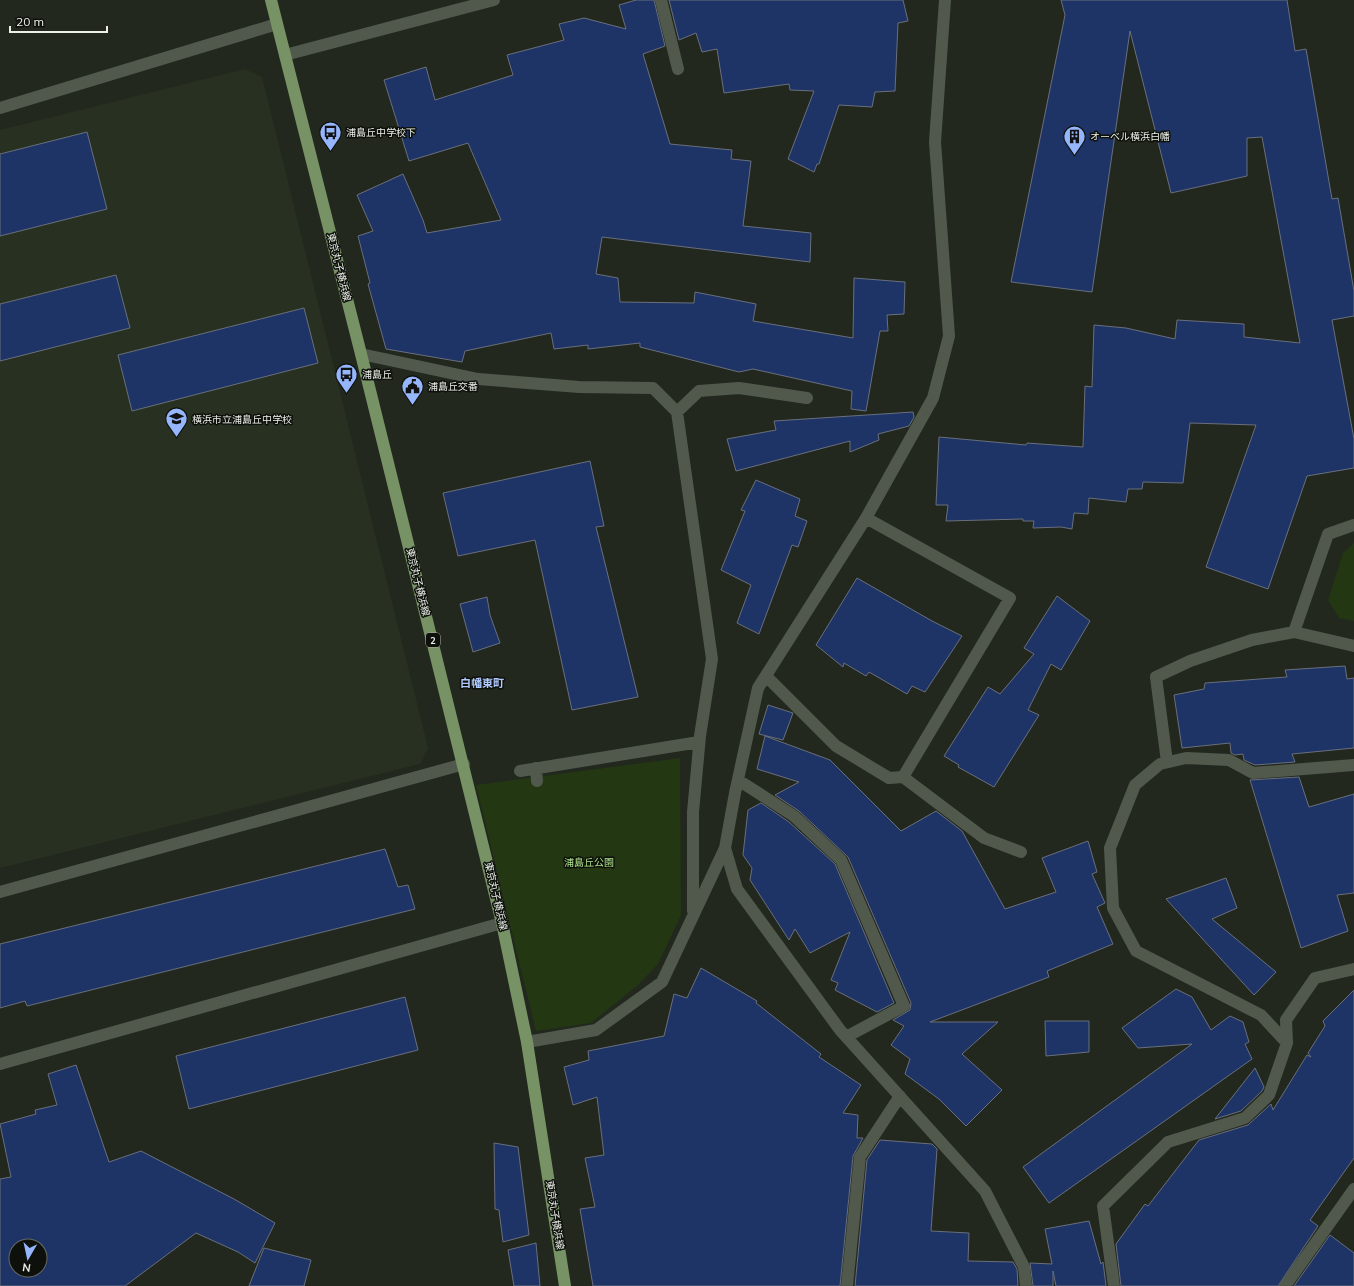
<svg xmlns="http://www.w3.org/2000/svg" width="1354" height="1286" viewBox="0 0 1354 1286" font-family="Mulish,'Noto Sans JP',sans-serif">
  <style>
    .built { fill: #283121 }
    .green { fill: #223712 }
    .building { fill: #1e3467; stroke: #696f7c; fill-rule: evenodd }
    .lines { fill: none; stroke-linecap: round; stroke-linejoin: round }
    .minor { stroke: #51594d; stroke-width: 12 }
    .major { stroke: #779365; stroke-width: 12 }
    .labels { text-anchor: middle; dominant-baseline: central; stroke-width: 3; stroke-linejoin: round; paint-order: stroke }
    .shield { fill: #0d100b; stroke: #a9ada6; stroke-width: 1 }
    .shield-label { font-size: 9px; font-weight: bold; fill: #ecf0e9 }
    .poi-label { font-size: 10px; fill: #ecf0e9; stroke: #0d100b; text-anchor: start }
    .street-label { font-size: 10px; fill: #ecf0e9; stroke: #0d100b }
    .park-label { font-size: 10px; fill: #aee08b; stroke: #0d100b }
    .neighbourhood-label { font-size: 11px; font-weight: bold; fill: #b0c9fe; stroke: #0d100b }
  </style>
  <rect width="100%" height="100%" fill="#22281e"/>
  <!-- built -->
  <path class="built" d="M 245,69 L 262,77 L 428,748 L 420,764 L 0,868 L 0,130 Z"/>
  <!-- green -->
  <path class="green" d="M 1354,543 L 1354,621 L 1339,618 L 1328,600 L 1343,553 Z
    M 680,758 L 681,915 L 658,964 L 637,986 L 591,1023 L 536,1031 L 476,785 Z"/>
  <!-- building -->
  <path class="building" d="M 636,0 L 654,0 L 665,46 L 643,54 L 670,144 L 732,150 L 731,159 L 751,161 L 743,226 L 811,233 L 810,262 L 602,237 L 596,274 L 618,278 L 620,302 L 694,303 L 695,292 L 756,304 L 753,321 L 853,338 L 854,278 L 905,282 L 904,314 L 887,315 L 888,331 L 880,331 L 866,411 L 851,409 L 852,391 L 753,369 L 739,372 L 640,347 L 640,343 L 588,349 L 588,345 L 554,349 L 551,333 L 465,351 L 462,362 L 386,349 L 368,284 L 370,283 L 358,236 L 373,231 L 357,195 L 403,174 L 423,220 L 427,233 L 501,220 L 468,143 L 409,161 L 384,80 L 426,67 L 435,100 L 513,75 L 507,55 L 564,40 L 559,24 L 584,18 L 626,29 L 619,5 Z
    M 669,0 L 903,0 L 908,21 L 898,23 L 895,91 L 875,92 L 872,107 L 839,105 L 819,164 L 817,164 L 814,172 L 788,159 L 814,91 L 790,90 L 789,84 L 724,93 L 717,49 L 702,52 L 696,33 L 679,40 Z
    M 1061,0 L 1287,0 L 1295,51 L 1306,49 L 1332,199 L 1338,198 L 1354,291 L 1354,316 L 1332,320 L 1354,439 L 1354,468 L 1307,476 L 1268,589 L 1206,567 L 1256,425 L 1190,423 L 1183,483 L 1143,482 L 1142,489 L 1128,489 L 1126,502 L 1089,498 L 1088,514 L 1074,513 L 1072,529 L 1061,527 L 1033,528 L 1034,521 L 1023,521 L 1023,519 L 946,521 L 948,505 L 936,505 L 939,437 L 1026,445 L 1027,443 L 1083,447 L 1085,386 L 1092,387 L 1094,325 L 1126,328 L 1175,339 L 1177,320 L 1244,324 L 1244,337 L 1300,343 L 1262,137 L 1247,138 L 1247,176 L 1171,193 L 1130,31 L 1092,292 L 1011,282 L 1065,15 Z
    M 87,132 L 107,209 L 0,236 L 0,154 Z
    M 116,275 L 130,328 L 0,361 L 0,304 Z
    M 304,308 L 318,363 L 132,411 L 118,355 Z
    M 913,412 L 914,417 L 909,426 L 878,434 L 879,440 L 850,452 L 850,441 L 736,471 L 727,439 L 776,430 L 774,421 Z
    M 590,461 L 604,526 L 596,527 L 638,697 L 572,710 L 535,540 L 458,556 L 443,493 Z
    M 756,480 L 800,499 L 795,516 L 807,521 L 798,547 L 792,545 L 759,634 L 737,623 L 751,585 L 721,570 L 745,511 L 741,510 Z
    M 857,578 L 932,621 L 962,636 L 925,692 L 912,686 L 907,694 L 869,672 L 866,676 L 844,663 L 843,667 L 816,645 Z
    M 1057,596 L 1090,621 L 1061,670 L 1051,664 L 1028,710 L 1039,715 L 994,787 L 958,767 L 959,765 L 944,756 L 988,687 L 1000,694 L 1034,654 L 1024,648 Z
    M 487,597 L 490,615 L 500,643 L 473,652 L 460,604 Z
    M 1345,666 L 1347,679 L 1354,678 L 1354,748 L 1292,754 L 1295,762 L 1255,765 L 1244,760 L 1243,754 L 1235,755 L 1231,753 L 1230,743 L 1182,748 L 1174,695 L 1204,689 L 1205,683 L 1287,677 L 1285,670 Z
    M 768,705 L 793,713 L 783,740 L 759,734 Z
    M 765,736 L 830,760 L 901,831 L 936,811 L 962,831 L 1005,909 L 1056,892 L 1042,858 L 1088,841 L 1097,872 L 1092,874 L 1105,903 L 1097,907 L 1113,944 L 1047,971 L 1049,977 L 930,1022 L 998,1022 L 962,1054 L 1002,1090 L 966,1126 L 939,1099 L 905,1074 L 910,1059 L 891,1045 L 904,1026 L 893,1020 L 910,1010 L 911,1003 L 848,857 L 799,811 L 775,795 L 799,782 L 757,769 Z
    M 1299,777 L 1309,807 L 1354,794 L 1354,893 L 1337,895 L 1348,931 L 1301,948 L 1250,780 Z
    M 761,803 L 789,822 L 835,864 L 894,1003 L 877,1012 L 835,990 L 838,983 L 831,980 L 850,932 L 810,953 L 795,929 L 789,940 L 750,880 L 752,868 L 743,855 L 748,810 Z
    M 385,849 L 398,887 L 408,885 L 415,909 L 27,1006 L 25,1001 L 0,1008 L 0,944 Z
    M 1226,878 L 1237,908 L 1212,919 L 1276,972 L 1254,995 L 1166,899 Z
    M 701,968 L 757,1001 L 756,1003 L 821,1054 L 819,1057 L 861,1085 L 843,1113 L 858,1115 L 857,1138 L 863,1138 L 853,1156 L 840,1286 L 593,1286 L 580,1209 L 595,1207 L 585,1158 L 604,1155 L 597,1097 L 573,1105 L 564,1067 L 589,1060 L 588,1051 L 664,1036 L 674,994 L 687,998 Z
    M 1176,989 L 1192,997 L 1211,1030 L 1230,1016 L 1243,1022 L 1249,1042 L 1245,1044 L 1252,1059 L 1049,1203 L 1023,1167 L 1192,1044 L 1138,1048 L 1122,1028 Z
    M 1354,990 L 1354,1158 L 1310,1220 L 1318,1226 L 1278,1286 L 1121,1286 L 1116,1244 L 1145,1204 L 1148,1206 L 1199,1140 L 1248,1125 L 1271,1104 L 1273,1110 L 1307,1055 L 1311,1057 L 1308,1053 L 1325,1026 L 1323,1021 Z
    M 405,997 L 418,1050 L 189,1109 L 176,1056 Z
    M 1045,1021 L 1089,1021 L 1089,1052 L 1046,1056 Z
    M 76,1065 L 109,1162 L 141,1151 L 234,1199 L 275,1223 L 255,1263 L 238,1252 L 196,1233 L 125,1286 L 0,1286 L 0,1179 L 11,1177 L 0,1124 L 36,1114 L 35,1110 L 57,1105 L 48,1074 ZM 16,1246 L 40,1246 L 40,1270 L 16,1270 Z
    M 1255,1068 L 1264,1087 L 1262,1091 L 1241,1111 L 1215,1119 Z
    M 880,1140 L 932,1144 L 937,1149 L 931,1231 L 969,1233 L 968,1261 L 1013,1262 L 1017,1269 L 1018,1286 L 855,1286 L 867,1160 Z
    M 494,1143 L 518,1147 L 529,1235 L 503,1242 L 499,1210 L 495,1209 Z
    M 1089,1221 L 1101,1264 L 1103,1262 L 1106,1286 L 1056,1286 L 1053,1271 L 1053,1286 L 1033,1286 L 1030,1263 L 1052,1264 L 1045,1229 Z
    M 1330,1235 L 1354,1253 L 1354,1286 L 1294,1286 Z
    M 536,1243 L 540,1286 L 514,1286 L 508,1250 Z
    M 264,1248 L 311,1260 L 304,1286 L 249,1286 Z"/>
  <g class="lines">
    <!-- minor -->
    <path class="minor" d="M 661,0 L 678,69
      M 285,55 L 494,0
      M 0,108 L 277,24
      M 361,354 L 478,379 L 579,387 L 653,388 L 677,412 L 712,659 L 700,736 L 693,812 L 693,911
      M 677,412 L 699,391 L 739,388 L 807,398
      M 866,518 L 1010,598 L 903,777
      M 1354,525 L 1328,534 L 1294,632 L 1354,646
      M 766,676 L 836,746 L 889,778 L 903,777 L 984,838 L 1021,852
      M 1167,762 L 1156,677 L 1190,661 L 1252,640 L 1294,632
      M 536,768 L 537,781
      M 520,771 L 699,742
      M 738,780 L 794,816 L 841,860 L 904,1006 L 846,1037
      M 725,848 L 737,889 L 840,1030 L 985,1191 L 1024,1267 L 1026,1286
      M 0,892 L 464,764
      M 527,1042 L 596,1030 L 662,982 L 725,848 L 735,793 L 758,688 L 866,518 L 933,398 L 949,336 L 935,142 L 945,0
      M 1287,1043 L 1286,1020 L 1315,978 L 1354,969
      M 0,1064 L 502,923
      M 847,1286 L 860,1157 L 900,1096
      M 1114,1286 L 1103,1206 L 1168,1142 L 1245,1118 L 1269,1095 L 1287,1043 L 1261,1015 L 1136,951 L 1113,908 L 1110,848 L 1135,785 L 1160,764 L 1186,758 L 1229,760 L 1253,773 L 1354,765
      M 1285,1286 L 1354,1189"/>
    <!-- major -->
    <path class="major" d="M 271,0 L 361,354 L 502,923 L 527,1042 L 565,1286"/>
  </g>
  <!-- icons -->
  <defs>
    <symbol id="bus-pin" viewBox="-11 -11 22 30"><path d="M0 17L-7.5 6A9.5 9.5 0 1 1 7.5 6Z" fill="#95b6fd" stroke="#0d100b"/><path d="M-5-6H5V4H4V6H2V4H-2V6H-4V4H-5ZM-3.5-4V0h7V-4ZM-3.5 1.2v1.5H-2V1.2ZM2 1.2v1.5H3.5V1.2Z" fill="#111"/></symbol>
    <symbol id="building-pin" viewBox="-11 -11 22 30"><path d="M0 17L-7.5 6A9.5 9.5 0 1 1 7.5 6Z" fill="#95b6fd" stroke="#0d100b"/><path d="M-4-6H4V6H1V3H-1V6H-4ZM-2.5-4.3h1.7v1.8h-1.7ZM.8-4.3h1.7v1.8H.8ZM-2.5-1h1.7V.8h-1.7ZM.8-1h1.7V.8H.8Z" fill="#111"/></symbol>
    <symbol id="civic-pin" viewBox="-11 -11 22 30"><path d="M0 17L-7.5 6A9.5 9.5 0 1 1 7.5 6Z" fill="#95b6fd" stroke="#0d100b"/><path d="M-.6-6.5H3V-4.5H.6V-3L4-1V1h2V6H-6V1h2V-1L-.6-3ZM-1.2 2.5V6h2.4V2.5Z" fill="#111"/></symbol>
    <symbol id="school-pin" viewBox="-11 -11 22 30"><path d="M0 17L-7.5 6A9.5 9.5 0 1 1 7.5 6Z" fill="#95b6fd" stroke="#0d100b"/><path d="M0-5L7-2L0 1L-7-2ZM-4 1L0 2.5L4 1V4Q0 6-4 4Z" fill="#111"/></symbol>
  </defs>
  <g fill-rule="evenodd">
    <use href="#bus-pin" x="318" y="120" width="25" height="34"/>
    <use href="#building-pin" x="1062" y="124" width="25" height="34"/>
    <use href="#bus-pin" x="334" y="362" width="25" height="34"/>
    <use href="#civic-pin" x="400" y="374" width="25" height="34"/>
    <use href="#school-pin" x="164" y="406" width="25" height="34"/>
  </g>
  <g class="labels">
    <!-- shield labels -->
    <rect class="shield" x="426" y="633" width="14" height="14" rx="3"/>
    <g class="shield-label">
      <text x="433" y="640">2</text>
    </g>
    <!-- poi labels -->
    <g class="poi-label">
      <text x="346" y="132">浦島丘中学校下</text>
      <text x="1090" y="136">オーベル横浜白幡</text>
      <text x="362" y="374">浦島丘</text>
      <text x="428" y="386">浦島丘交番</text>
      <text x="192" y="419">横浜市立浦島丘中学校</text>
    </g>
    <!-- street labels -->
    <g class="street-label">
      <text transform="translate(339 267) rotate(76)">東京丸子横浜線</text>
      <text transform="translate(418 582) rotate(76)">東京丸子横浜線</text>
      <text transform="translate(496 896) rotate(77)">東京丸子横浜線</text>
      <text transform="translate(555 1215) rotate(81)">東京丸子横浜線</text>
    </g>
    <!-- park labels -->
    <g class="park-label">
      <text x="589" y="862">浦島丘公園</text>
    </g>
    <!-- neighbourhood labels -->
    <g class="neighbourhood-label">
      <text x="482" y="683">白幡東町</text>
    </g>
  </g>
  <!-- north arrow -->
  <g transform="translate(28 1258) rotate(189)"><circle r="19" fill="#0d100b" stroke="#666a64"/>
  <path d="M0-3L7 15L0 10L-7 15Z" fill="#95b6fd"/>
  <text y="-6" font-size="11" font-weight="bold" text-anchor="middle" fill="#ecf0e9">N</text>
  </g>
  <!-- scale -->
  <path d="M10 26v6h97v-6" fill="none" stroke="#ecf0e9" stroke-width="2"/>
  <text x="16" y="26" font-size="12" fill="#ecf0e9" stroke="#0d100b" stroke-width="3" paint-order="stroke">20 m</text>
</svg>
